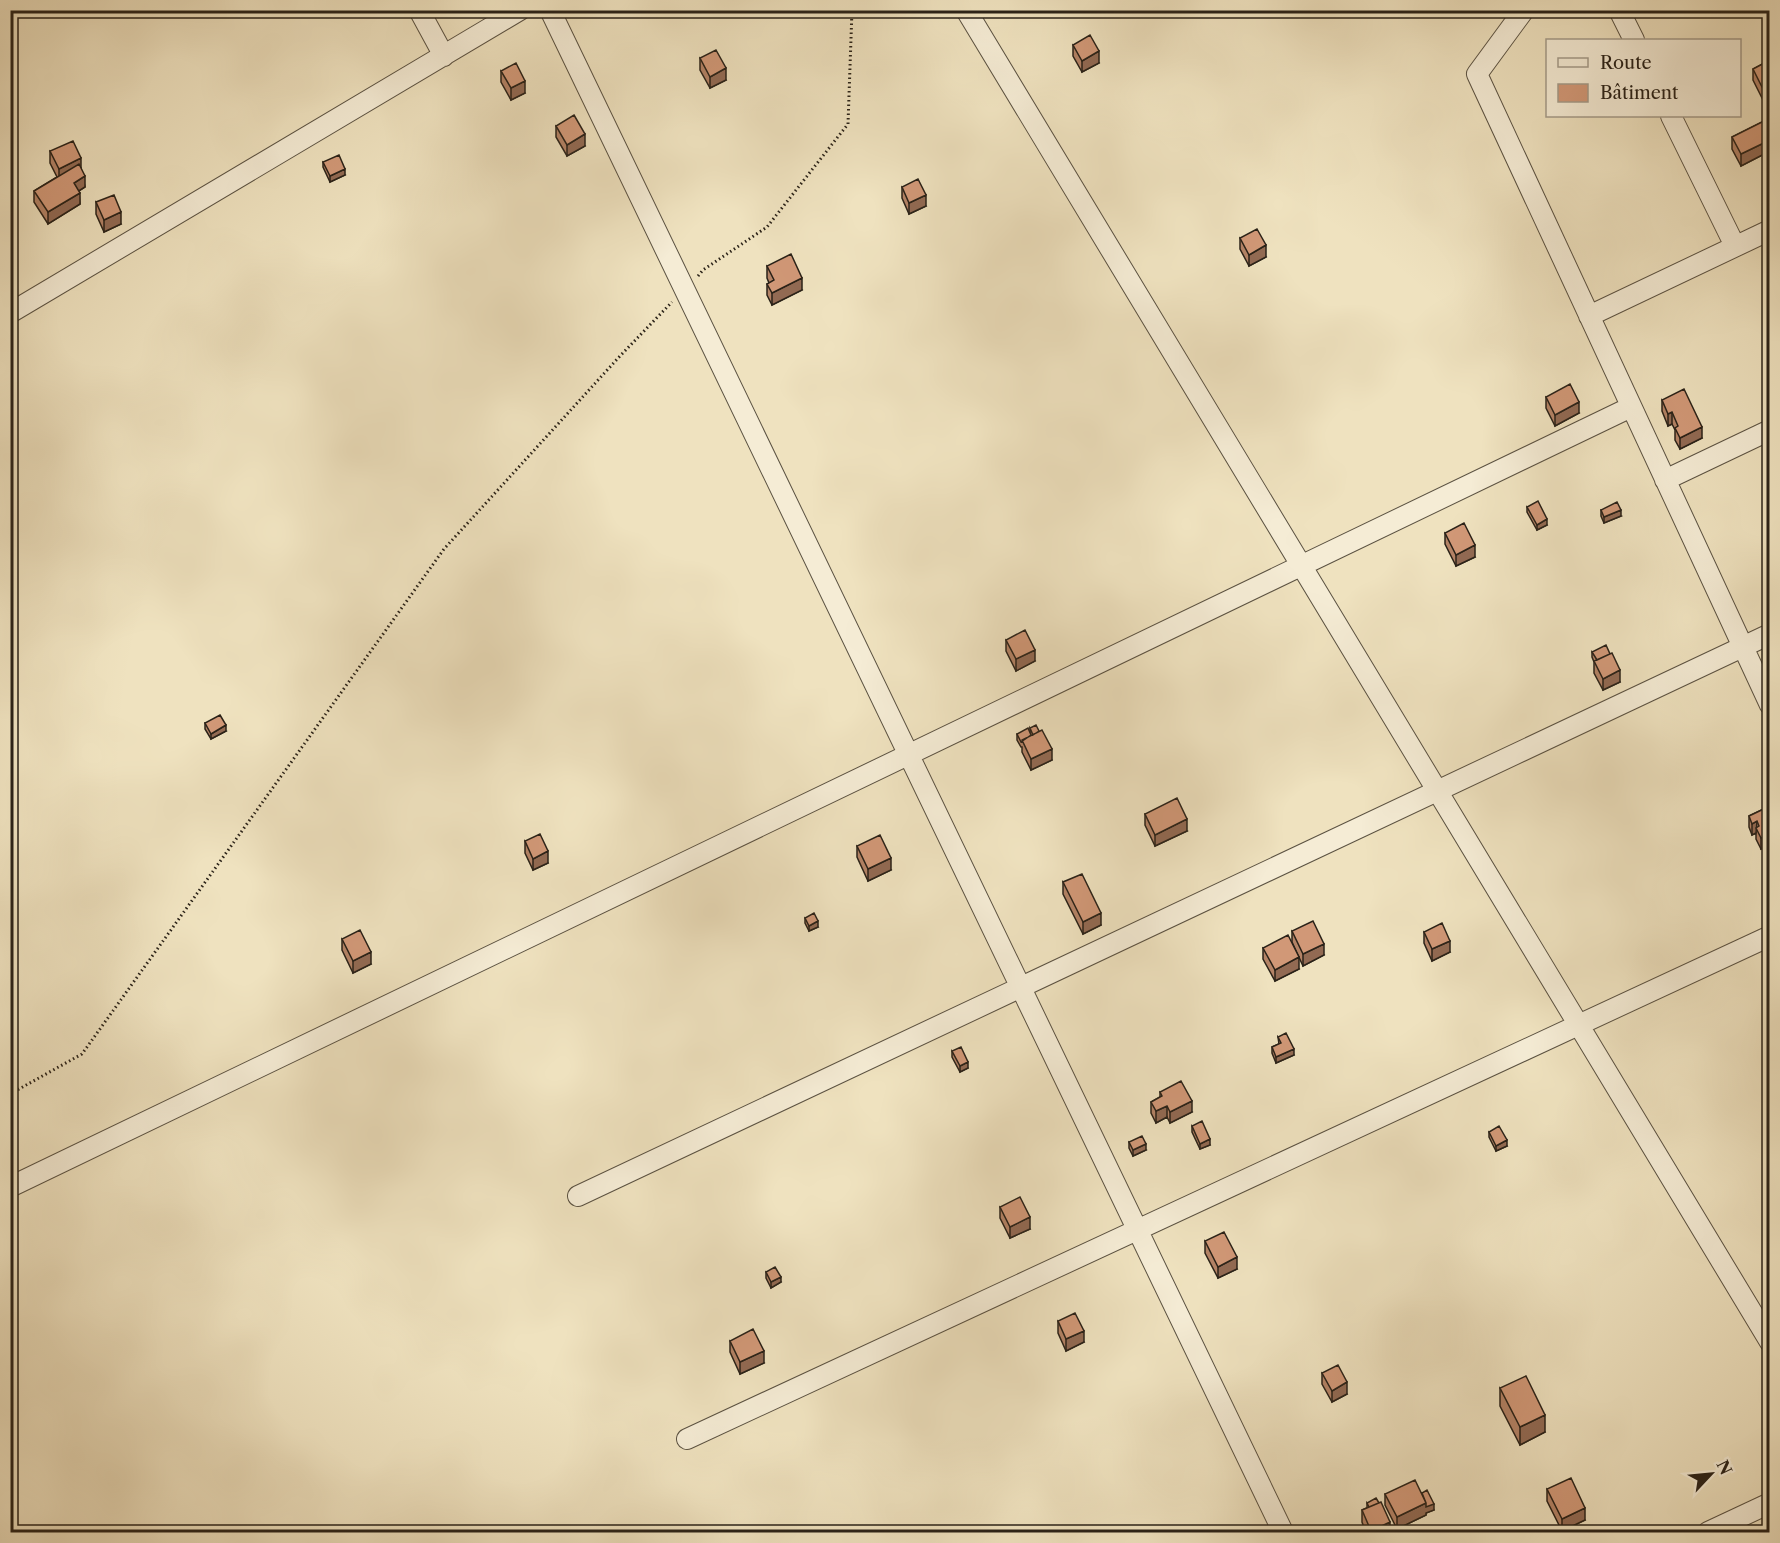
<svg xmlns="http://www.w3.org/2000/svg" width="1780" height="1543" viewBox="0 0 1780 1543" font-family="'Libre Caslon Text',serif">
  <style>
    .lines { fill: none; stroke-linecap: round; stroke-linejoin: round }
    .minor-casing { stroke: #5b5242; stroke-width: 22 }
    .path { stroke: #2a2218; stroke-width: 3; stroke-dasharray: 1.5 3; stroke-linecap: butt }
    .minor { stroke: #f5ecd5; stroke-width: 20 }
    .wall { fill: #b48366; stroke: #2a2218; stroke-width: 1.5 }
    .shaded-wall { fill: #926a53; stroke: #2a2218; stroke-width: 1.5 }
    .building { fill: #d19877; stroke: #2a2218; stroke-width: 1.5 }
  </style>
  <rect width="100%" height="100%" fill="#efe2bf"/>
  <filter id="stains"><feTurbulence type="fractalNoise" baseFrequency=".00333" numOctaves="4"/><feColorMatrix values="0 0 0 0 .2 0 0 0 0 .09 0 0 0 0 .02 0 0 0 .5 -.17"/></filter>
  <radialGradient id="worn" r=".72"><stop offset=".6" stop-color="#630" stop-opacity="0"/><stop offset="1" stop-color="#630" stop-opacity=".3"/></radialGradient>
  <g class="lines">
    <defs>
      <path id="minor" d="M 419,10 L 444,56
        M 550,10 L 1283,1532
        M 966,10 L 1770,1342
        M 1524,10 L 1477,74 L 1770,705
        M 1619,10 L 1634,40
        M 1671,116 L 1735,246
        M 10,313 L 520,10
        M 1589,316 L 1770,230
        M 1665,480 L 1770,430
        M 10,1187 L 1631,407
        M 578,1196 L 1770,634
        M 687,1439 L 1770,936
        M 1708,1532 L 1770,1503"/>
    </defs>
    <!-- minor casing -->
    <use href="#minor" class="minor-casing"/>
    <!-- path -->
    <path class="path" d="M 698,276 L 703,270 L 767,227 L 848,124 L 852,10
      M 10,1094 L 82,1054 L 444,549 L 620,356 L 672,302"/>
    <!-- minor -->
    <use href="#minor" class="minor"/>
  </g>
  <!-- wall -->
  <path class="wall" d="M 1073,45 L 1099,63 L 1082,72 L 1073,56 Z
    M 700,58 L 726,80 L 710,88 L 700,70 Z
    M 1770,60 L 1770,99 L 1764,102 L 1753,80 L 1753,69 Z
    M 501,71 L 525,93 L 511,100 L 501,82 Z
    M 1770,118 L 1770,151 L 1741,166 L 1732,149 L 1732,137 Z
    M 556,126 L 585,146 L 567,156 L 556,137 Z
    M 50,151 L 81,168 L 85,187 L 79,191 L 80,204 L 48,224 L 34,202 L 34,191 L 57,177 L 50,163 Z
    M 323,162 L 345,175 L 330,182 L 323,167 Z
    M 902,187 L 926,206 L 909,214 L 902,198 Z
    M 96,202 L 121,224 L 104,232 L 96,214 Z
    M 1240,238 L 1266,257 L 1249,266 L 1240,249 Z
    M 767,266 L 802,290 L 772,305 L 767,295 L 767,284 L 769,283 L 767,278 Z
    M 1546,397 L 1579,413 L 1555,426 L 1546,408 Z
    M 1662,400 L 1702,438 L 1680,449 L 1675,440 L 1675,430 L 1672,424 L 1668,426 L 1662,411 Z
    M 1527,507 L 1547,525 L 1537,530 L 1527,512 Z
    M 1601,510 L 1621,516 L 1604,523 L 1601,516 Z
    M 1445,533 L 1475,557 L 1456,566 L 1445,544 Z
    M 1006,640 L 1035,661 L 1016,671 L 1006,651 Z
    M 1592,652 L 1620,682 L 1603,690 L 1594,673 L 1594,662 L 1592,657 Z
    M 205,723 L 226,731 L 211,739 L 205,729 Z
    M 1030,728 L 1052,760 L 1031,770 L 1022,752 L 1022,747 L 1021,747 L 1017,740 L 1017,734 L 1030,733 Z
    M 1770,806 L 1770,845 L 1761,849 L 1756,839 L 1756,833 L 1752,835 L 1749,827 L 1749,816 Z
    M 1145,814 L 1187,831 L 1155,846 L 1145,825 Z
    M 525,841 L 548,863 L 533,870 L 525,853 Z
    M 857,846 L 891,870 L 868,881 L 857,857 Z
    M 1063,882 L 1101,925 L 1083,934 L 1063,894 Z
    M 805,918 L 818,927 L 809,931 L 805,923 Z
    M 1292,931 L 1324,955 L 1303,966 L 1292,942 Z
    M 1424,932 L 1450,952 L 1432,961 L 1424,943 Z
    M 342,939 L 371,964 L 353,973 L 342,950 Z
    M 1263,948 L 1299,969 L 1275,981 L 1263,959 Z
    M 1278,1037 L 1294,1055 L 1276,1063 L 1272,1053 L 1272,1047 L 1279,1044 Z
    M 952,1051 L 968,1068 L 960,1072 L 952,1057 Z
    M 1160,1092 L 1192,1112 L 1170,1123 L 1167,1117 L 1156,1123 L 1151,1113 L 1151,1102 L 1160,1097 Z
    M 1192,1126 L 1210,1145 L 1200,1149 L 1192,1132 Z
    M 1489,1132 L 1507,1146 L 1496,1151 L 1489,1137 Z
    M 1129,1142 L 1146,1150 L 1133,1156 L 1129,1148 Z
    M 1000,1207 L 1030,1229 L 1010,1238 L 1000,1218 Z
    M 1205,1241 L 1237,1269 L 1218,1278 L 1205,1253 Z
    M 766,1272 L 781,1282 L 771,1288 L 766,1278 Z
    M 1058,1321 L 1084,1342 L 1066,1351 L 1058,1333 Z
    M 730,1341 L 764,1363 L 740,1374 L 730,1352 Z
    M 1322,1373 L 1347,1394 L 1332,1402 L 1322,1384 Z
    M 1500,1388 L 1545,1432 L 1520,1445 L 1500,1406 Z
    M 1547,1489 L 1585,1520 L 1562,1531 L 1547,1501 Z
    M 1422,1493 L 1434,1510 L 1426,1513 L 1426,1515 L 1397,1529 L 1385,1505 L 1385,1494 Z
    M 1367,1503 L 1390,1533 L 1366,1533 L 1362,1522 L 1362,1510 L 1367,1508 Z"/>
  <!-- shaded-wall -->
  <path class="shaded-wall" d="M 1099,51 L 1099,63 L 1082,72 L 1082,61 Z
    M 726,68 L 726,80 L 710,88 L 710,77 Z
    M 525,81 L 525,93 L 511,100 L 511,88 Z
    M 1770,88 L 1770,99 L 1764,102 L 1764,91 Z
    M 585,134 L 585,146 L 567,156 L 567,145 Z
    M 1770,140 L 1770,151 L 1741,166 L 1741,154 Z
    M 81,158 L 81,170 L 59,180 L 59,169 Z
    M 345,169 L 345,175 L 330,182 L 330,176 Z
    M 85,176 L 85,187 L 74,194 L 74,183 Z
    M 80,193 L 80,204 L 48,224 L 48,212 Z
    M 926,195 L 926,206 L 909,214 L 909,203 Z
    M 121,212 L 121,224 L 104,232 L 104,220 Z
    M 1266,245 L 1266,257 L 1249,266 L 1249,255 Z
    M 802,278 L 802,290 L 772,305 L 772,293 Z
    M 1579,402 L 1579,413 L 1555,426 L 1555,415 Z
    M 1672,412 L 1672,424 L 1668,426 L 1668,414 Z
    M 1702,427 L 1702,438 L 1680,449 L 1680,438 Z
    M 1621,510 L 1621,516 L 1604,523 L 1604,517 Z
    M 1547,519 L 1547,525 L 1537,530 L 1537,525 Z
    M 1475,545 L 1475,557 L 1456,566 L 1456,555 Z
    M 1035,650 L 1035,661 L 1016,671 L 1016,659 Z
    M 1620,670 L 1620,682 L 1603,690 L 1603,679 Z
    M 226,725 L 226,731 L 211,739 L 211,734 Z
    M 1052,749 L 1052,760 L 1031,770 L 1031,759 Z
    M 1187,819 L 1187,831 L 1155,846 L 1155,835 Z
    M 1757,821 L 1756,833 L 1752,835 L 1752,824 Z
    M 1770,834 L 1770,845 L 1761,849 L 1761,838 Z
    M 548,851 L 548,863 L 533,870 L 533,859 Z
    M 891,858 L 891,870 L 868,881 L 868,869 Z
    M 1101,913 L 1101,925 L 1083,934 L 1083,922 Z
    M 818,921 L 818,927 L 809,931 L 809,926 Z
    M 1450,941 L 1450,952 L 1432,961 L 1432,949 Z
    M 1324,944 L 1324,955 L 1303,966 L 1303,954 Z
    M 371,952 L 371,964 L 353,973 L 353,961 Z
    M 1299,957 L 1299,969 L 1275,981 L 1275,970 Z
    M 1294,1049 L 1294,1055 L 1276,1063 L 1276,1057 Z
    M 968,1062 L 968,1068 L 960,1072 L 960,1066 Z
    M 1192,1101 L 1192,1112 L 1170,1123 L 1170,1112 Z
    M 1167,1106 L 1167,1117 L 1156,1123 L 1156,1111 Z
    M 1210,1139 L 1210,1145 L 1200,1149 L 1200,1144 Z
    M 1507,1140 L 1507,1146 L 1496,1151 L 1496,1146 Z
    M 1146,1144 L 1146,1150 L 1133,1156 L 1133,1150 Z
    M 1030,1217 L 1030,1229 L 1010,1238 L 1010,1227 Z
    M 1237,1257 L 1237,1269 L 1218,1278 L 1218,1267 Z
    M 781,1277 L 781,1282 L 771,1288 L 771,1282 Z
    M 1084,1331 L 1084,1342 L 1066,1351 L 1066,1339 Z
    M 764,1351 L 764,1363 L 740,1374 L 740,1362 Z
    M 1347,1382 L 1347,1394 L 1332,1402 L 1332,1391 Z
    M 1545,1415 L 1545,1432 L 1520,1445 L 1520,1427 Z
    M 1426,1503 L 1434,1504 L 1434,1510 L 1426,1513 L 1426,1515 L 1397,1529 L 1397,1517 Z
    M 1585,1508 L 1585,1520 L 1562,1531 L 1562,1519 Z
    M 1390,1522 L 1390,1533 L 1371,1533 L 1371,1531 Z"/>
  <!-- building -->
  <path class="building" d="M 1090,35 L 1099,51 L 1082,61 L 1073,45 Z
    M 716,50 L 726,68 L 710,77 L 700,58 Z
    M 1770,60 L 1770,88 L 1764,91 L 1753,69 Z
    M 516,63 L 525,81 L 511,88 L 501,71 Z
    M 574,115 L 585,134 L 567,145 L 556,126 Z
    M 1770,118 L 1770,140 L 1741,154 L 1732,137 Z
    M 73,141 L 81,158 L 59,169 L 50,151 Z
    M 339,155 L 345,169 L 330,176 L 323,162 Z
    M 79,164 L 85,176 L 74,183 L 80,193 L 48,212 L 34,191 Z
    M 918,179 L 926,195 L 909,203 L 902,187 Z
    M 114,195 L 121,212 L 104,220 L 96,202 Z
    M 1257,229 L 1266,245 L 1249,255 L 1240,238 Z
    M 791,254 L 802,278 L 772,293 L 767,284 L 774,280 L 767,266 Z
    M 1570,384 L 1579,402 L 1555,415 L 1546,397 Z
    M 1684,389 L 1702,427 L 1680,438 L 1675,428 L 1678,426 L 1672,412 L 1668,414 L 1662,400 Z
    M 1538,501 L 1547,519 L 1537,525 L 1527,507 Z
    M 1617,502 L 1621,510 L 1604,517 L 1601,510 Z
    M 1464,523 L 1475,545 L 1456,555 L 1445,533 Z
    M 1025,630 L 1035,650 L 1016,659 L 1006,640 Z
    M 1606,645 L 1610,654 L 1597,660 L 1592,652 Z
    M 1612,653 L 1620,670 L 1603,679 L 1594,661 Z
    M 220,715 L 226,725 L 211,734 L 205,723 Z
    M 1036,725 L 1039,731 L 1033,735 L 1030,728 Z
    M 1028,728 L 1031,735 L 1021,742 L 1017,734 Z
    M 1042,730 L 1052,749 L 1031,759 L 1022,740 Z
    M 1177,798 L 1187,819 L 1155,835 L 1145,814 Z
    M 1770,806 L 1770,834 L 1761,838 L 1756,828 L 1759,826 L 1757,821 L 1752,824 L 1749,816 Z
    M 540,834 L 548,851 L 533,859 L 525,841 Z
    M 880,835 L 891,858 L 868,869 L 857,846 Z
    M 1082,874 L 1101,913 L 1083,922 L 1063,882 Z
    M 814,913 L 818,921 L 809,926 L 805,918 Z
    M 1313,921 L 1324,944 L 1303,954 L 1292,931 Z
    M 1442,923 L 1450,941 L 1432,949 L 1424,932 Z
    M 360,930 L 371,952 L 353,961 L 342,939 Z
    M 1288,935 L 1299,957 L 1275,970 L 1263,948 Z
    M 1286,1033 L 1294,1049 L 1276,1057 L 1272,1047 L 1281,1043 L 1278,1037 Z
    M 961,1047 L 968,1062 L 960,1066 L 952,1051 Z
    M 1181,1081 L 1192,1101 L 1170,1112 L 1167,1106 L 1156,1111 L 1151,1102 L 1162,1096 L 1160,1092 Z
    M 1202,1121 L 1210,1139 L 1200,1144 L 1192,1126 Z
    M 1499,1126 L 1507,1140 L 1496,1146 L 1489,1132 Z
    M 1142,1136 L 1146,1144 L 1133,1150 L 1129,1142 Z
    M 1020,1197 L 1030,1217 L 1010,1227 L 1000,1207 Z
    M 1224,1232 L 1237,1257 L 1218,1267 L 1205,1241 Z
    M 775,1267 L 781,1277 L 771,1282 L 766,1272 Z
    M 1075,1313 L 1084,1331 L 1066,1339 L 1058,1321 Z
    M 753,1329 L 764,1351 L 740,1362 L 730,1341 Z
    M 1338,1365 L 1347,1382 L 1332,1391 L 1322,1373 Z
    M 1526,1376 L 1545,1415 L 1520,1427 L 1500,1388 Z
    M 1571,1478 L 1585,1508 L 1562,1519 L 1547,1489 Z
    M 1415,1480 L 1426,1503 L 1397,1517 L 1385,1494 Z
    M 1427,1490 L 1434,1504 L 1426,1507 L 1426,1503 L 1422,1493 Z
    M 1376,1498 L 1379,1503 L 1369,1507 L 1367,1503 Z
    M 1381,1502 L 1390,1522 L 1371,1531 L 1362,1510 Z"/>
  <!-- margin -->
  <rect width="1780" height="1543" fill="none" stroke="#efe2bf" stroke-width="36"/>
  <rect x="12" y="12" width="1756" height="1519" fill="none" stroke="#2a2218" stroke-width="3"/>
  <rect x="18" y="18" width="1744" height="1507" fill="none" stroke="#2a2218" stroke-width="1.5"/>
  <!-- legend -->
  <rect x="1546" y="39" width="195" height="78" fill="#f5ecd5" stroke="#a49b89" stroke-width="1.5"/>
  <rect x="1558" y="58" width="30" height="9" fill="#f5ecd5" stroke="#a49b89" stroke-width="1.5"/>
  <text x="1600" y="69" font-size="18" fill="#2a2218">Route</text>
  <rect x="1558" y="84" width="30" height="18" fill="#d19877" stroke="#a49b89" stroke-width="1.5"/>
  <text x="1600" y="99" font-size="18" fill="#2a2218">Bâtiment</text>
  <!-- north arrow -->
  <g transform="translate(1711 1474) rotate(64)" stroke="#f5ecd5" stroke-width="4.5" paint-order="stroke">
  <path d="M0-4.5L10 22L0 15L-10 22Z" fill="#2a2218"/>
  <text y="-9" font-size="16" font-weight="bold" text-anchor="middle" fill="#2a2218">N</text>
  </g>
  <rect width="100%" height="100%" filter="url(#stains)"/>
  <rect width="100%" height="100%" fill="url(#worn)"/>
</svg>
